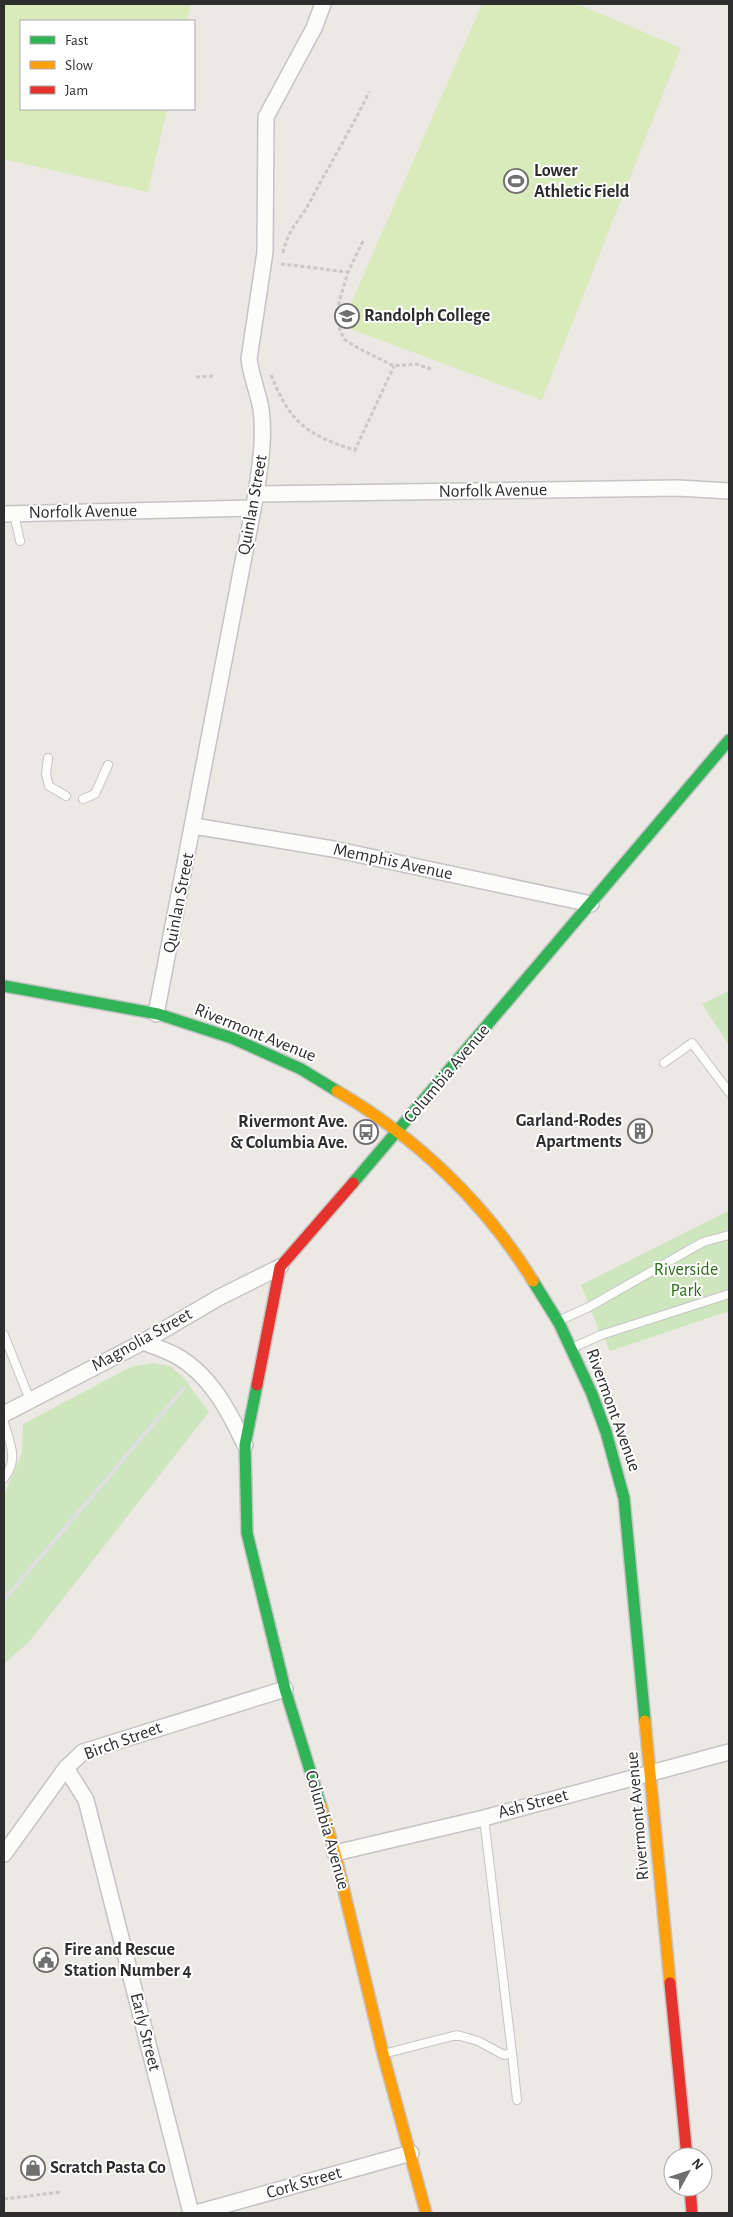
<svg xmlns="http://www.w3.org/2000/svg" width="733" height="2217" viewBox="0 0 733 2217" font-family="'Alegreya Sans',sans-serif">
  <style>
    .green { fill: #cee6be }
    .pitch { fill: #d9eabb }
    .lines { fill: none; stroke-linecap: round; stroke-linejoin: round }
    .lane-casing { stroke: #c5c4c5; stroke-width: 10 }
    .street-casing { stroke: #c5c4c5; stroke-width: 18 }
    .fast-casing { stroke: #c5c4c5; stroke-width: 14 }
    .slow-casing { stroke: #c5c4c5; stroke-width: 14 }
    .jam-casing { stroke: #c5c4c5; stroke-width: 14 }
    .path { stroke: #c9c9c8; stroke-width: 3; stroke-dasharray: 4 2.5; stroke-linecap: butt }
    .lane { stroke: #fcfcfb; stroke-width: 8 }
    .street { stroke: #fcfcfb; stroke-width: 15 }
    .fast { stroke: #30b455; stroke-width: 11 }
    .slow { stroke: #ff9f0a; stroke-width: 11 }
    .jam { stroke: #e5322d; stroke-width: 11 }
    .rail { stroke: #dfdfe1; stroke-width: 4 }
    .labels { text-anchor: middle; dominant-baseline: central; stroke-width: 4; stroke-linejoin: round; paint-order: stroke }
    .poi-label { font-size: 18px; font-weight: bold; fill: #2e2e2e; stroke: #fff; text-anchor: start }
    .street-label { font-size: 18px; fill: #2e2e2e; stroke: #fff }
    .park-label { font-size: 18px; fill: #2c6e1b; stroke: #fff }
  </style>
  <rect width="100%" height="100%" fill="#ece8e4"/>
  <!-- green -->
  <path class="green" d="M 729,991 L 729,1045 L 702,1004 Z
    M 726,1212 L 729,1212 L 729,1311 L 610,1351 L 603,1335 L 601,1335 L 581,1285 Z
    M 152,1363 L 170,1366 L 183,1377 L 209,1412 L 29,1642 L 4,1664 L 4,1495 L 22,1453 L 23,1424 L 131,1367 Z"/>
  <!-- pitch -->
  <path class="pitch" d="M 5,4 L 191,4 L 187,21 L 21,21 L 21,109 L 167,109 L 148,192 L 4,159 Z
    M 482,4 L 578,4 L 681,48 L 542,400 L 353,330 L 346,315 Z"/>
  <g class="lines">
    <defs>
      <path id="lane" d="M 14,514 L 20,541
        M 48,758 L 46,774 L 49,786 L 66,796
        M 83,799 L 95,794 L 108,765
        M 664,1063 L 692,1043 L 729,1092
        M 558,1321 L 589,1307 L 703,1242 L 729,1235
        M 4,1335 L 30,1400
        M 572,1348 L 601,1335 L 729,1294
        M 4,1423 C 10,1442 19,1461 4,1478
        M 512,2053 L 517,2100
        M 383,2054 L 457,2035 L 478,2041 L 504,2055 L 512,2053 L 484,1818"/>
      <path id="street" d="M 256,494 L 678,488 L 729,491
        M 4,514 L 253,508
        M 194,826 L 333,849 L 591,904
        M 156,1014 L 256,494 C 260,465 265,438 261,409 C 258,392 251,376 249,359 L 265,252 L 266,117 L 314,28 L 323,4
        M 143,1342 C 154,1346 165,1350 175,1355 C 210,1374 229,1411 245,1445
        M 4,1414 L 143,1342 L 218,1298 L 280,1267
        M 66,1768 L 86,1800 L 191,2213
        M 335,1853 L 484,1818 L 729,1752
        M 4,1854 L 66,1768 L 83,1752 L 285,1689
        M 196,2213 L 411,2153"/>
      <path id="fast" d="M 4,986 L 158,1014 L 232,1038 L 301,1069 L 337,1091
        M 353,1183 L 729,740
        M 533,1281 L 559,1323 L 592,1394 L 606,1432 L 624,1498 L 645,1721
        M 257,1385 L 245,1445 L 247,1533 L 285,1689 L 321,1806"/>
      <path id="slow" d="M 337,1091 C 416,1137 485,1203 533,1281
        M 645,1721 L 670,1983
        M 321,1806 L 335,1853 L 383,2054 L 426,2213"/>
      <path id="jam" d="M 257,1385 L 280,1267 L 353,1183
        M 670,1983 L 687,2157
        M 690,2187 L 692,2213"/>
    </defs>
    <!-- lane casing -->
    <use href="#lane" class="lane-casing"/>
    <!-- street casing -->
    <use href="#street" class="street-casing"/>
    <!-- fast casing -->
    <use href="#fast" class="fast-casing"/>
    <!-- slow casing -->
    <use href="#slow" class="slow-casing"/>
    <!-- jam casing -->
    <use href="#jam" class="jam-casing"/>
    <!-- path -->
    <path class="path" d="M 363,241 L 348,272 L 339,302 L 338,325 L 344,339 L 358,348 L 394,366 L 416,364 L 431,369
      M 283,253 C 289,226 298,224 310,202 C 329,165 351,130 369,92
      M 281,264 L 348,272
      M 271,375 C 290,422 306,435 355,450 L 394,366
      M 196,377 L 215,376
      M 4,2199 L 62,2192"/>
    <!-- lane -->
    <use href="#lane" class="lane"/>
    <!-- street -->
    <use href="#street" class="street"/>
    <!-- fast -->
    <use href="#fast" class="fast"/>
    <!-- slow -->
    <use href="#slow" class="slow"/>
    <!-- jam -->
    <use href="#jam" class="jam"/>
    <!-- rail -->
    <path class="rail" d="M 4,1600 L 184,1388"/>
  </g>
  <!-- icons -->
  <defs>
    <symbol id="stadium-ring" viewBox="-11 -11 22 22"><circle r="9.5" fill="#fff" stroke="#706f6e" stroke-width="1.5"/><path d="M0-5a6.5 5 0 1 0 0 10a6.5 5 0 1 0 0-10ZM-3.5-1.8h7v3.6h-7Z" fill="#706f6e"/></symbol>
    <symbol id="university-ring" viewBox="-11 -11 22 22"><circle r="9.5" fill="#fff" stroke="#706f6e" stroke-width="1.5"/><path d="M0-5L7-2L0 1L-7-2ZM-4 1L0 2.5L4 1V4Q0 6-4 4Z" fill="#706f6e"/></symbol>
    <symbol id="building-ring" viewBox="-11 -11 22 22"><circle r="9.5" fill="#fff" stroke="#706f6e" stroke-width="1.5"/><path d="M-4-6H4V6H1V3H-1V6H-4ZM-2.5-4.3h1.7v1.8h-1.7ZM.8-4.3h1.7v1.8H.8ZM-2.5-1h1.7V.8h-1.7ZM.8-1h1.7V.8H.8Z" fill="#706f6e"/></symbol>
    <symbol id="bus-ring" viewBox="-11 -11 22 22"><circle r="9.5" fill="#fff" stroke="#706f6e" stroke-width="1.5"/><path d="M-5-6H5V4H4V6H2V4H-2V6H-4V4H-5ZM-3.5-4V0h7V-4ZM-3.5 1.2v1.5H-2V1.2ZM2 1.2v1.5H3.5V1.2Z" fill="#706f6e"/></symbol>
    <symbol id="civic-ring" viewBox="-11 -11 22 22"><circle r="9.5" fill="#fff" stroke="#706f6e" stroke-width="1.5"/><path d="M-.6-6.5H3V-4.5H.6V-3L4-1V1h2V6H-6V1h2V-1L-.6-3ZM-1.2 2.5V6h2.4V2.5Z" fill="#706f6e"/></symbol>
    <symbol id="shop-ring" viewBox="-11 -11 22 22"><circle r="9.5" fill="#fff" stroke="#706f6e" stroke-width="1.5"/><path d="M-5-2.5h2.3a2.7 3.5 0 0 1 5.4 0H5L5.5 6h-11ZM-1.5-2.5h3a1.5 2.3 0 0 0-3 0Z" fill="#706f6e"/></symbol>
  </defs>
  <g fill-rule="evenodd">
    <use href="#stadium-ring" x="502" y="167" width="28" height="28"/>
    <use href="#university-ring" x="333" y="302" width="28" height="28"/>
    <use href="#building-ring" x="626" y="1117" width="28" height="28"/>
    <use href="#bus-ring" x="352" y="1118" width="28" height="28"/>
    <use href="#civic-ring" x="32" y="1946" width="28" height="28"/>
    <use href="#shop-ring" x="19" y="2154" width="28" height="28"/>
  </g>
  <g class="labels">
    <!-- poi labels -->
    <g class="poi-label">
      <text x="534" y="171">Lower<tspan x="534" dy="21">Athletic Field</tspan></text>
      <text x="364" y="316">Randolph College</text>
      <text x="622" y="1121" text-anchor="end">Garland-Rodes<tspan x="622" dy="21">Apartments</tspan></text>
      <text x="348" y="1122" text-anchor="end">Rivermont Ave.<tspan x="348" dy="21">&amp; Columbia Ave.</tspan></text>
      <text x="64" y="1950">Fire and Rescue<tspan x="64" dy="21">Station Number 4</tspan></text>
      <text x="50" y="2168">Scratch Pasta Co</text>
    </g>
    <!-- street labels -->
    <g class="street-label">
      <text transform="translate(493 491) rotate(-1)">Norfolk Avenue</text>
      <text transform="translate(253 505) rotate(-80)">Quinlan Street</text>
      <text transform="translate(83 512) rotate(-1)">Norfolk Avenue</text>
      <text transform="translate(393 862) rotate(12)">Memphis Avenue</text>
      <text transform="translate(179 903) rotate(-79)">Quinlan Street</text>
      <text transform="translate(255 1033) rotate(22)">Rivermont Avenue</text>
      <text transform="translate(447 1074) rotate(-50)">Columbia Avenue</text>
      <text transform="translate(142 1340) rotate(-29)">Magnolia Street</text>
      <text transform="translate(613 1410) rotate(70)">Rivermont Avenue</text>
      <text transform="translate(123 1741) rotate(-20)">Birch Street</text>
      <text transform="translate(533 1804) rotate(-15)">Ash Street</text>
      <text transform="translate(638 1816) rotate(-95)">Rivermont Avenue</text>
      <text transform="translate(327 1830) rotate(74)">Columbia Avenue</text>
      <text transform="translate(145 2032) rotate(76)">Early Street</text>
      <text transform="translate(304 2183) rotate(-16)">Cork Street</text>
    </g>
    <!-- park labels -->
    <g class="park-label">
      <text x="686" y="1270">Riverside<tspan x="686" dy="21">Park</tspan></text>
    </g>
  </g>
  <!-- border -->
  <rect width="733" height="2217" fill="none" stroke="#2e2e2e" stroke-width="10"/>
  <!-- legend -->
  <rect x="20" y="20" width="175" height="90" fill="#ffffff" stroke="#ababab"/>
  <rect x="30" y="36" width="25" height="8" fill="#30b455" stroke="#ababab"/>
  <text x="65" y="45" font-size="15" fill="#2e2e2e">Fast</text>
  <rect x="30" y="61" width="25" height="8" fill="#ff9f0a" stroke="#ababab"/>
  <text x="65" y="70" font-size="15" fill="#2e2e2e">Slow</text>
  <rect x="30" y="86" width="25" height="8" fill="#e5322d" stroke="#ababab"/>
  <text x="65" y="95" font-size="15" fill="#2e2e2e">Jam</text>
  <!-- north arrow -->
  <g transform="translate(688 2172) rotate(50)"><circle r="24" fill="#ffffff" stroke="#ababab"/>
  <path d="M0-4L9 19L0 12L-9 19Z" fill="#706f6e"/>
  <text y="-8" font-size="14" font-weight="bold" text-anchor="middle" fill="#2e2e2e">N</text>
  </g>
</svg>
